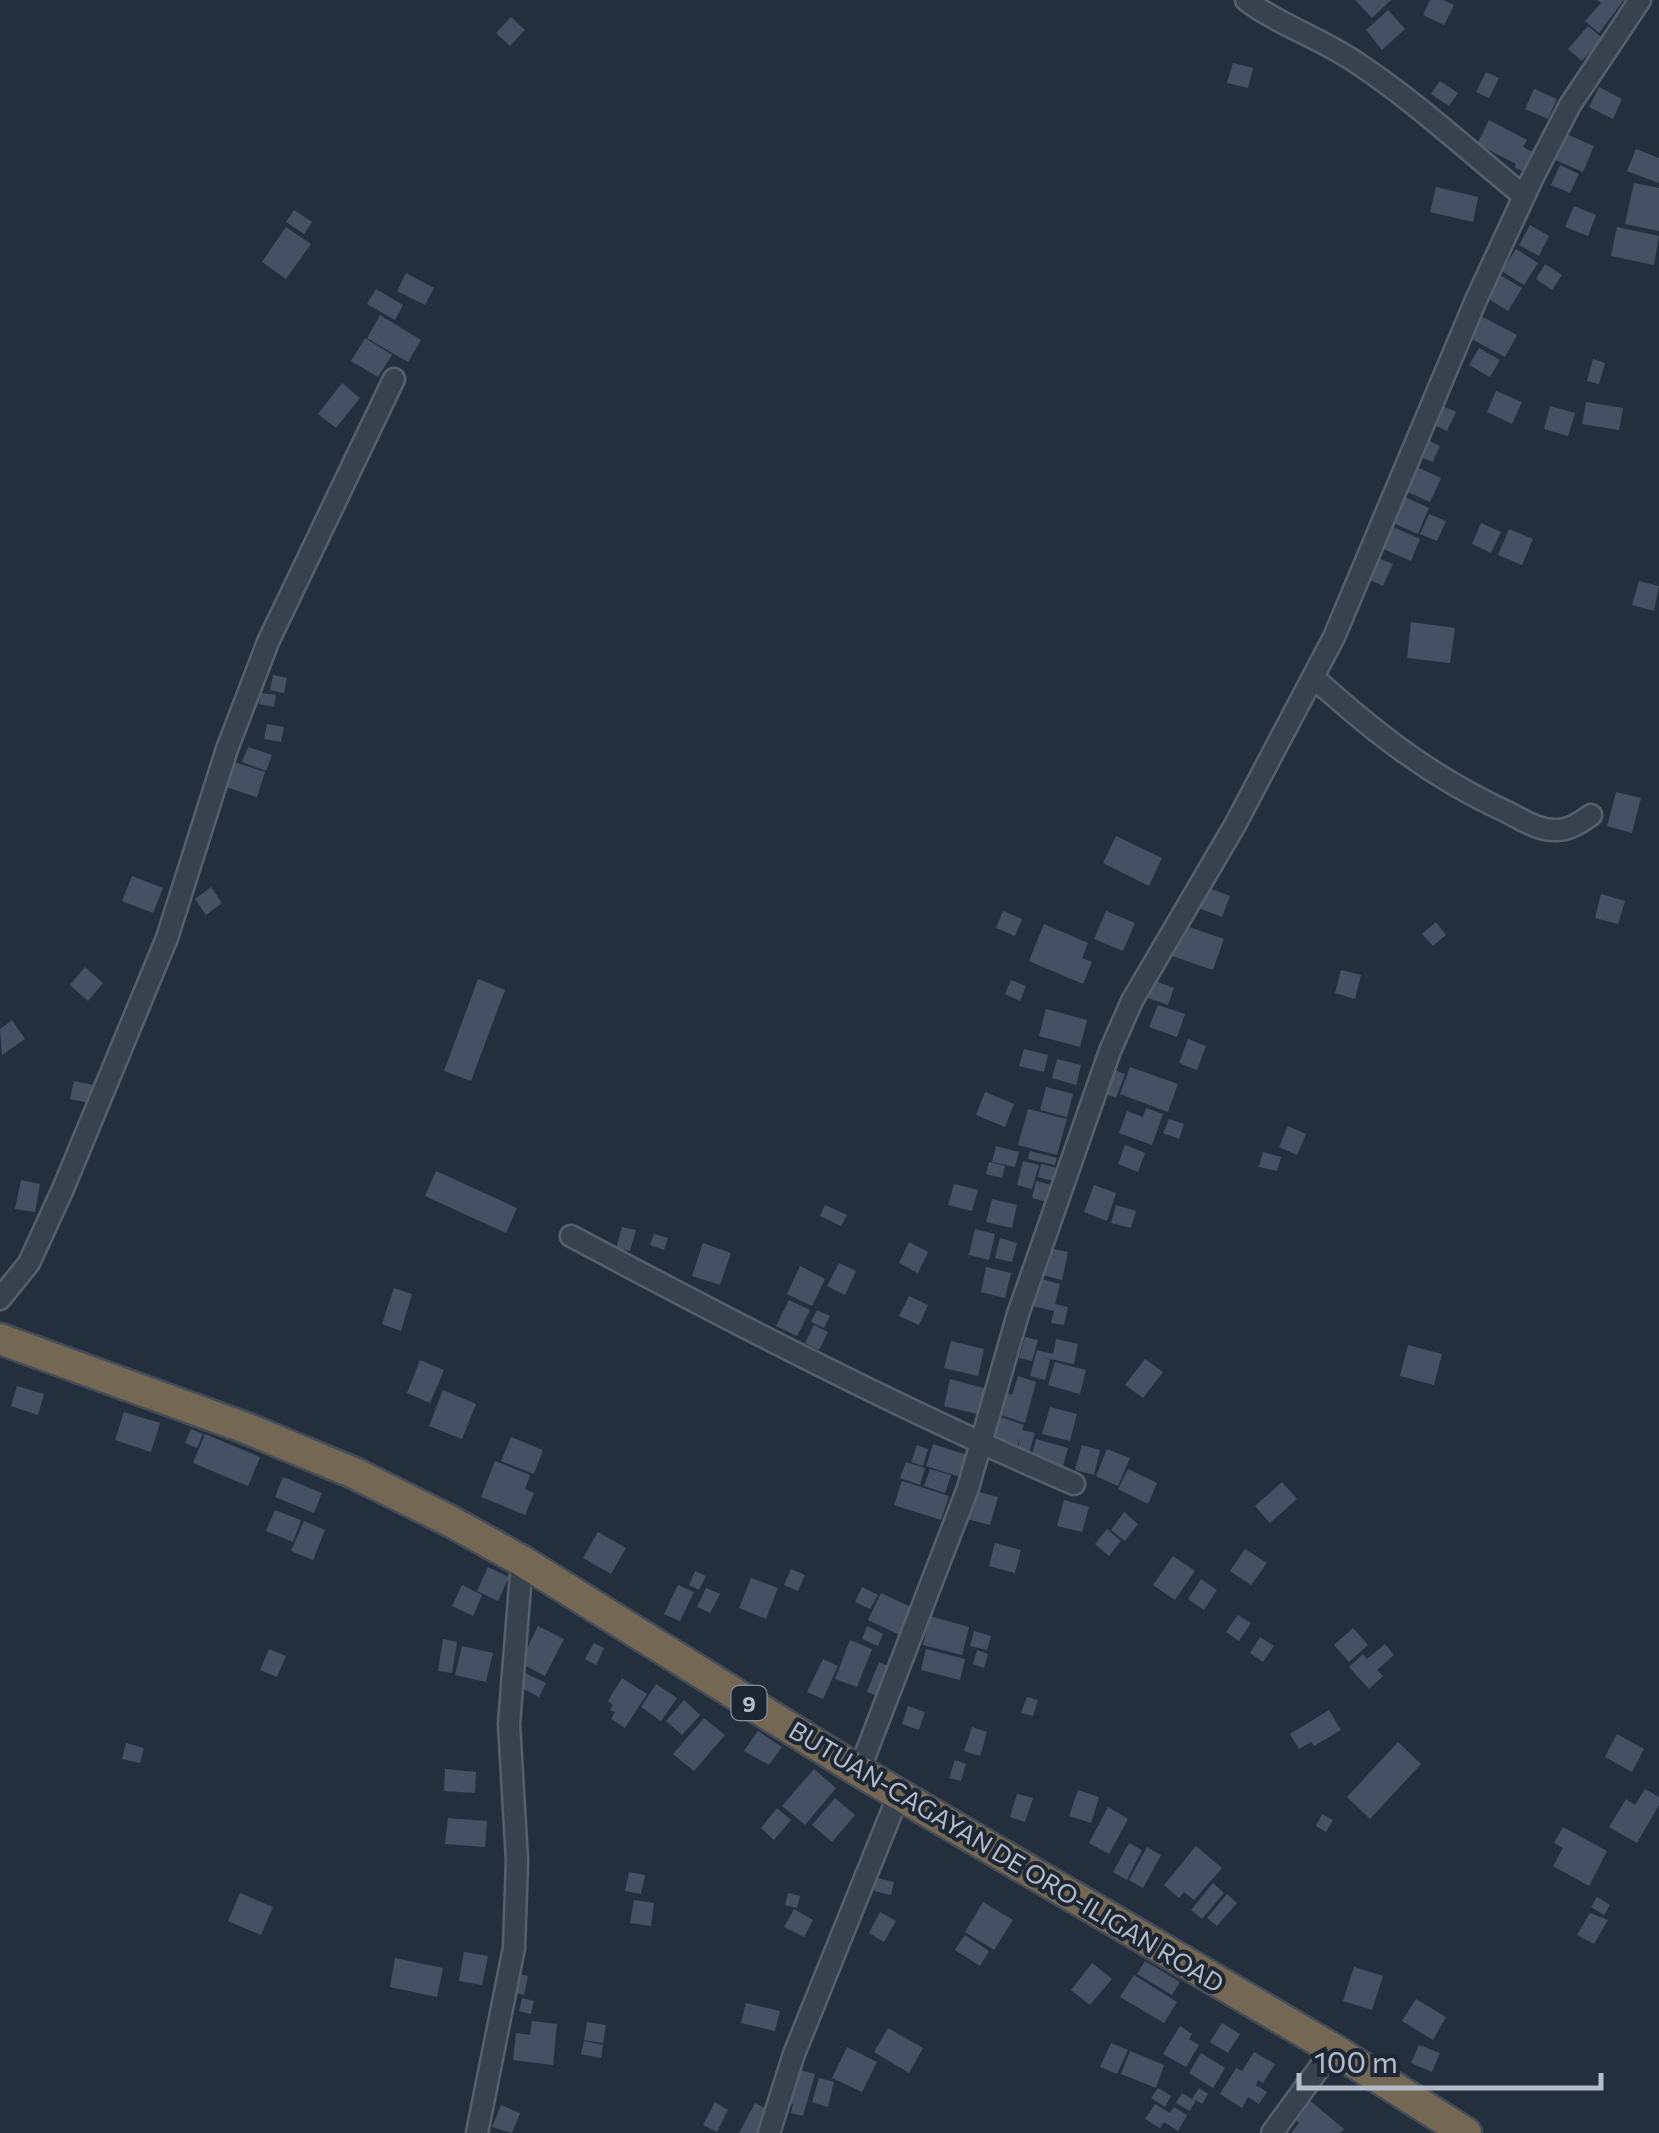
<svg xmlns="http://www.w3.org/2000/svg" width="1659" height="2133" viewBox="0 0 1659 2133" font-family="Commissioner,sans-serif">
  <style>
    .building { fill: #455162 }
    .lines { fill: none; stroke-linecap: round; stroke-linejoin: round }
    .minor-casing { stroke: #565f6c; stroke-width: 25 }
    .highway-casing { stroke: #434c59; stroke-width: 35 }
    .minor { stroke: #38414e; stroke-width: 20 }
    .highway { stroke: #746855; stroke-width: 30 }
    .labels { text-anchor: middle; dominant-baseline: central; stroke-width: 8; stroke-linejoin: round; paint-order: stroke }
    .shield { fill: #1d2633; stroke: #878f9c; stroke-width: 2.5 }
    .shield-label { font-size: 22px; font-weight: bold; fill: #b4bcc9 }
    .street-label { font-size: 25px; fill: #b4bcc9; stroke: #1d2633 }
  </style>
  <rect width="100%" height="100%" fill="#242f3e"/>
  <!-- building -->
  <path class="building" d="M 1355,0 L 1391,0 L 1372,18 Z
    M 1430,0 L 1443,0 L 1454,5 L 1444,25 L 1423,15 Z
    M 1597,0 L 1624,0 L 1599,33 L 1585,21 L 1601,3 Z
    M 1388,10 L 1405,29 L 1382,50 L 1366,30 Z
    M 511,17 L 525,30 L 510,46 L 496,33 Z
    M 1588,26 L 1602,38 L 1582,61 L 1568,49 Z
    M 1233,63 L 1253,68 L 1248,88 L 1227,83 Z
    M 1486,72 L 1499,78 L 1489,98 L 1476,92 Z
    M 1440,81 L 1458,93 L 1449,106 L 1431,94 Z
    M 1599,87 L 1622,99 L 1613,119 L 1589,107 Z
    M 1534,89 L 1557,99 L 1548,119 L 1525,109 Z
    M 1489,120 L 1527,140 L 1523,147 L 1536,154 L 1526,173 L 1514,167 L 1516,164 L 1477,144 Z
    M 1564,133 L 1594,146 L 1583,172 L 1553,159 Z
    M 1636,149 L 1659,158 L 1659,183 L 1627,171 Z
    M 1560,165 L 1579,174 L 1570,193 L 1551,185 Z
    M 1634,183 L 1659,188 L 1659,231 L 1625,224 Z
    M 1436,187 L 1478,197 L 1473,222 L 1430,212 Z
    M 1574,206 L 1596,215 L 1588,236 L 1565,227 Z
    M 294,210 L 312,222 L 304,234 L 286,222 Z
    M 1530,225 L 1549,236 L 1539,256 L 1519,245 Z
    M 286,227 L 311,244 L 286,279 L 262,262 Z
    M 1617,227 L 1659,236 L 1654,265 L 1611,256 Z
    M 1516,249 L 1538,263 L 1524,285 L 1502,271 Z
    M 1545,264 L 1562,275 L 1552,290 L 1536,279 Z
    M 406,273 L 434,288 L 425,305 L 397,291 Z
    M 1500,275 L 1522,288 L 1508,311 L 1487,298 Z
    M 376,289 L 403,305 L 395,320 L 367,304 Z
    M 380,315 L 421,340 L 408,362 L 367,338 Z
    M 1479,315 L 1517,335 L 1505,357 L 1468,337 Z
    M 365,338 L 392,355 L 378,377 L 351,361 Z
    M 1479,348 L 1500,360 L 1490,377 L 1469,365 Z
    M 1593,359 L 1605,363 L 1599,384 L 1587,381 Z
    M 342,383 L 360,398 L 336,428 L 318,414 Z
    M 1496,391 L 1522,402 L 1512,424 L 1487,412 Z
    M 1586,402 L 1623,408 L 1619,430 L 1582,424 Z
    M 1436,403 L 1456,412 L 1447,431 L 1428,422 Z
    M 1550,406 L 1575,413 L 1568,436 L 1544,429 Z
    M 1423,438 L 1440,446 L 1433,462 L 1416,455 Z
    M 1412,465 L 1441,478 L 1430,502 L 1401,489 Z
    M 1405,497 L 1429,508 L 1418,534 L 1393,523 Z
    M 1429,514 L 1446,521 L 1437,541 L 1420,534 Z
    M 1481,523 L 1501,532 L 1491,553 L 1472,544 Z
    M 1391,526 L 1420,539 L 1411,561 L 1381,548 Z
    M 1509,529 L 1533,539 L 1522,565 L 1498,555 Z
    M 1375,557 L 1393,564 L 1383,586 L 1366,578 Z
    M 1639,581 L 1659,586 L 1654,611 L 1632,605 Z
    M 1411,622 L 1455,628 L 1450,663 L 1407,658 Z
    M 273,675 L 287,678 L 284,693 L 270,690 Z
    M 261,693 L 276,695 L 274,707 L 259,704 Z
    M 267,724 L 284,727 L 281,742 L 264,739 Z
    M 248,747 L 272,755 L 266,771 L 242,762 Z
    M 231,761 L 265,772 L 257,797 L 223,786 Z
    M 1616,792 L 1641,798 L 1632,833 L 1607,826 Z
    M 1116,836 L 1162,858 L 1149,886 L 1103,863 Z
    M 132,876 L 163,888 L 153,913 L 122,901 Z
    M 1204,886 L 1230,896 L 1222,917 L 1196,907 Z
    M 211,887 L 222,903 L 206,915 L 195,899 Z
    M 1601,894 L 1625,901 L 1618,924 L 1595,918 Z
    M 1003,911 L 1022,919 L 1015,936 L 996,928 Z
    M 1106,911 L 1135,923 L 1123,951 L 1094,939 Z
    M 1436,922 L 1446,935 L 1433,946 L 1422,934 Z
    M 1044,924 L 1088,943 L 1082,958 L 1092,962 L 1083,984 L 1029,961 Z
    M 1183,925 L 1224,939 L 1213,970 L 1172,956 Z
    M 85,967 L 103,983 L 88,1001 L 70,985 Z
    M 1341,970 L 1361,975 L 1355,999 L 1335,993 Z
    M 478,979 L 505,990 L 471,1081 L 444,1071 Z
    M 1011,980 L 1026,986 L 1020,1001 L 1005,994 Z
    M 1155,981 L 1174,988 L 1168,1005 L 1148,998 Z
    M 1158,1005 L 1185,1014 L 1177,1037 L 1149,1027 Z
    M 1046,1009 L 1087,1020 L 1080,1047 L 1039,1036 Z
    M 12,1020 L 25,1039 L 2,1055 L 0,1029 Z
    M 1188,1039 L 1206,1046 L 1197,1070 L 1179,1063 Z
    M 1024,1049 L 1048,1055 L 1044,1072 L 1019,1066 Z
    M 1057,1059 L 1081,1065 L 1076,1085 L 1052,1078 Z
    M 1130,1067 L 1178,1084 L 1168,1112 L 1120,1094 Z
    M 1108,1068 L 1125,1074 L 1116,1098 L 1100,1092 Z
    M 74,1081 L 93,1085 L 90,1103 L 70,1099 Z
    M 1046,1087 L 1073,1094 L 1067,1117 L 1040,1110 Z
    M 985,1092 L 1014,1104 L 1005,1127 L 976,1115 Z
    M 1146,1108 L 1163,1114 L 1152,1145 L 1119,1133 L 1127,1111 L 1143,1117 Z
    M 1028,1109 L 1067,1119 L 1057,1155 L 1018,1145 Z
    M 1169,1119 L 1184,1124 L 1179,1139 L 1163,1133 Z
    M 1288,1126 L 1306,1134 L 1297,1155 L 1279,1147 Z
    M 1125,1145 L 1145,1153 L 1138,1172 L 1118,1164 Z
    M 996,1146 L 1019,1152 L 1015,1167 L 992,1162 Z
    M 1030,1151 L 1057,1158 L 1055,1165 L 1028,1159 Z
    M 1263,1152 L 1281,1157 L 1277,1171 L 1259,1167 Z
    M 1023,1161 L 1039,1165 L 1032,1189 L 1017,1185 Z
    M 989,1162 L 1005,1166 L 1002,1178 L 986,1174 Z
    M 1041,1164 L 1057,1168 L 1053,1181 L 1038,1177 Z
    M 436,1171 L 517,1208 L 506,1233 L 425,1196 Z
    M 21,1180 L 40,1184 L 35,1212 L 15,1209 Z
    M 1036,1181 L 1052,1185 L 1047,1202 L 1032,1198 Z
    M 954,1184 L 978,1190 L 972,1211 L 948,1205 Z
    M 1094,1185 L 1116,1193 L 1107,1221 L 1084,1212 Z
    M 992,1199 L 1017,1205 L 1012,1228 L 986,1222 Z
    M 825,1205 L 847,1215 L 841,1226 L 820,1216 Z
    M 1116,1205 L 1136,1211 L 1131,1228 L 1111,1223 Z
    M 622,1227 L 636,1230 L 630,1251 L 616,1248 Z
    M 975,1229 L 995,1234 L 989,1260 L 969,1255 Z
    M 654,1234 L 668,1238 L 664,1250 L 650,1245 Z
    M 1000,1238 L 1017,1243 L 1012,1262 L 995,1258 Z
    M 909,1242 L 928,1252 L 918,1273 L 899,1263 Z
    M 703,1243 L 731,1253 L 720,1285 L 692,1276 Z
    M 1049,1248 L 1068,1252 L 1062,1280 L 1043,1275 Z
    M 839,1263 L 856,1271 L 845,1295 L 827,1286 Z
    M 800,1266 L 825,1279 L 812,1306 L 787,1294 Z
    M 986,1267 L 1011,1273 L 1005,1298 L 981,1292 Z
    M 1034,1277 L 1060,1284 L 1055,1304 L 1068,1307 L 1064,1325 L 1051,1323 L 1054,1311 L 1028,1305 Z
    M 394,1288 L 412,1294 L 401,1331 L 382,1324 Z
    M 909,1296 L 928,1305 L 919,1325 L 899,1316 Z
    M 789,1300 L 810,1310 L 797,1336 L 776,1326 Z
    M 817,1310 L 830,1316 L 824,1328 L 811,1322 Z
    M 814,1325 L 828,1332 L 819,1350 L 805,1343 Z
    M 1025,1337 L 1038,1340 L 1032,1361 L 1019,1358 Z
    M 1056,1339 L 1078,1344 L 1074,1364 L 1045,1358 L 1050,1360 L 1045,1380 L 1030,1376 L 1037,1350 L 1053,1354 Z
    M 951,1341 L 984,1349 L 978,1376 L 944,1368 Z
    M 1408,1345 L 1442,1354 L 1434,1385 L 1400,1376 Z
    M 1145,1359 L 1163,1372 L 1143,1398 L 1125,1385 Z
    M 420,1360 L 444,1370 L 430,1403 L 407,1393 Z
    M 1055,1362 L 1086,1370 L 1080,1394 L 1048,1385 Z
    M 1018,1376 L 1036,1382 L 1025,1423 L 995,1413 L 1003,1391 L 1012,1395 Z
    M 950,1379 L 991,1390 L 985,1416 L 944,1406 Z
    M 17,1386 L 44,1394 L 38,1415 L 11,1406 Z
    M 443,1390 L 476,1404 L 462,1439 L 429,1426 Z
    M 1050,1407 L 1077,1414 L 1070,1441 L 1042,1434 Z
    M 124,1412 L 160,1423 L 151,1452 L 115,1440 Z
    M 995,1415 L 1024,1425 L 1022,1430 L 1035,1433 L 1029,1453 L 1017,1450 L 1021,1437 L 1015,1450 L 987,1440 Z
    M 191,1429 L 203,1434 L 197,1448 L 185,1443 Z
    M 205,1434 L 260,1457 L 248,1486 L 193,1463 Z
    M 511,1437 L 543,1450 L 534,1474 L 501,1461 Z
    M 1036,1439 L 1068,1448 L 1063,1466 L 1031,1458 Z
    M 933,1444 L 967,1455 L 960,1477 L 926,1466 Z
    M 917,1445 L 928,1449 L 923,1466 L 911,1462 Z
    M 1082,1445 L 1100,1450 L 1094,1475 L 1075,1470 Z
    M 1107,1449 L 1130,1458 L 1118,1486 L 1096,1476 Z
    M 495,1461 L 530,1475 L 525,1489 L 534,1493 L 525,1515 L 481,1497 Z
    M 906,1462 L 925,1468 L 920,1485 L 900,1478 Z
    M 930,1469 L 951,1475 L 945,1493 L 924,1486 Z
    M 1128,1469 L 1157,1483 L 1148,1504 L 1118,1489 Z
    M 283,1477 L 322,1493 L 314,1513 L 275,1497 Z
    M 902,1481 L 949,1496 L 941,1520 L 894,1505 Z
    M 1282,1482 L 1297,1499 L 1270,1523 L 1255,1506 Z
    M 975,1491 L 998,1497 L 990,1525 L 967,1519 Z
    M 1064,1500 L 1089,1507 L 1082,1532 L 1057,1526 Z
    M 275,1510 L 301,1520 L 293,1542 L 266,1531 Z
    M 1124,1512 L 1138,1524 L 1125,1541 L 1111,1530 Z
    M 304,1521 L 325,1530 L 313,1560 L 291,1551 Z
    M 1107,1529 L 1121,1541 L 1109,1556 L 1095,1544 Z
    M 598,1532 L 626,1548 L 611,1574 L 583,1558 Z
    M 995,1543 L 1021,1550 L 1015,1573 L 989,1566 Z
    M 1245,1549 L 1267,1563 L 1251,1585 L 1230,1571 Z
    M 1173,1556 L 1195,1571 L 1175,1600 L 1153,1585 Z
    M 488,1567 L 509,1577 L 498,1601 L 477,1591 Z
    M 791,1569 L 805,1575 L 798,1591 L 784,1585 Z
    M 695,1571 L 706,1576 L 699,1590 L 689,1585 Z
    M 751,1578 L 778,1588 L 766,1619 L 739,1608 Z
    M 1201,1579 L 1217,1590 L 1204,1610 L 1188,1599 Z
    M 462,1585 L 482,1595 L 473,1616 L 452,1606 Z
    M 678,1585 L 694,1592 L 680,1621 L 664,1614 Z
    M 862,1587 L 878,1595 L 870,1609 L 855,1602 Z
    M 706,1588 L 720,1594 L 710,1613 L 697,1607 Z
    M 881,1593 L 913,1608 L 900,1635 L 868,1620 Z
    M 1238,1615 L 1251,1623 L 1239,1641 L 1226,1632 Z
    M 930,1616 L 969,1627 L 962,1655 L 923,1645 Z
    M 538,1626 L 564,1639 L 545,1676 L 520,1663 Z
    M 867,1626 L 883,1634 L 878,1646 L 862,1639 Z
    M 1353,1628 L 1368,1645 L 1349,1662 L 1334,1645 Z
    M 974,1631 L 991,1636 L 987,1650 L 970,1646 Z
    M 1260,1637 L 1274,1646 L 1263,1662 L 1250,1653 Z
    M 443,1639 L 457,1642 L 452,1673 L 438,1671 Z
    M 850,1640 L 872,1649 L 857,1687 L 835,1679 Z
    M 594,1643 L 604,1648 L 596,1665 L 585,1659 Z
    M 1385,1644 L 1394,1655 L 1377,1670 L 1383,1676 L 1369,1689 L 1349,1667 L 1363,1654 L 1367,1659 Z
    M 462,1646 L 493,1653 L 486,1682 L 455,1675 Z
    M 269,1649 L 286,1656 L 277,1677 L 260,1670 Z
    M 926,1649 L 965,1659 L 960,1680 L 921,1670 Z
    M 977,1650 L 988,1654 L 984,1668 L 973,1664 Z
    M 823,1659 L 838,1666 L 823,1699 L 807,1692 Z
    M 879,1662 L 892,1668 L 880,1697 L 867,1692 Z
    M 525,1673 L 546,1683 L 539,1697 L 518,1686 Z
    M 622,1678 L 647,1694 L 625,1728 L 611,1719 L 615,1712 L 610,1710 L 613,1705 L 608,1701 Z
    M 656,1684 L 677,1698 L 661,1721 L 641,1707 Z
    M 1027,1697 L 1038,1700 L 1033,1716 L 1021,1713 Z
    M 684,1700 L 700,1715 L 682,1735 L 666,1721 Z
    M 908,1706 L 925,1712 L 919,1730 L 902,1724 Z
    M 1329,1710 L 1341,1730 L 1314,1746 L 1311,1742 L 1299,1749 L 1290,1734 Z
    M 704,1718 L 725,1735 L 694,1771 L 673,1754 Z
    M 972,1727 L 987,1732 L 980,1756 L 964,1751 Z
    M 758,1731 L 782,1747 L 769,1765 L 744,1751 Z
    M 1617,1734 L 1644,1749 L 1632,1772 L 1605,1757 Z
    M 1398,1742 L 1421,1764 L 1370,1819 L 1347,1797 Z
    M 126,1743 L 144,1748 L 140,1763 L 122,1759 Z
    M 955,1760 L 966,1764 L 961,1781 L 949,1778 Z
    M 445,1769 L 476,1772 L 475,1793 L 444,1791 Z
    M 814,1769 L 836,1788 L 805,1825 L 782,1806 Z
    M 1645,1789 L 1659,1797 L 1659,1805 L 1637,1843 L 1609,1827 L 1626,1799 L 1635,1805 Z
    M 1078,1790 L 1099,1797 L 1091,1823 L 1069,1816 Z
    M 1017,1794 L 1033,1798 L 1025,1822 L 1010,1817 Z
    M 835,1798 L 855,1815 L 832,1842 L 812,1825 Z
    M 1108,1807 L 1128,1819 L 1109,1854 L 1089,1843 Z
    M 777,1808 L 791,1820 L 774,1840 L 761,1828 Z
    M 1322,1814 L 1333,1820 L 1326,1832 L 1316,1826 Z
    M 448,1818 L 487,1821 L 485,1847 L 445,1844 Z
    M 1563,1827 L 1607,1851 L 1589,1886 L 1553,1866 L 1563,1848 L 1554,1843 Z
    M 1129,1843 L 1142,1850 L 1127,1880 L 1113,1872 Z
    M 1196,1846 L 1222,1868 L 1194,1900 L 1184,1892 L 1179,1898 L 1164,1885 Z
    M 1147,1847 L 1161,1855 L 1143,1888 L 1129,1880 Z
    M 629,1872 L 645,1875 L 641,1894 L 625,1891 Z
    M 877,1878 L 894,1882 L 891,1895 L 874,1891 Z
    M 1213,1883 L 1224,1893 L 1202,1919 L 1191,1910 Z
    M 240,1893 L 273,1907 L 261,1935 L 228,1921 Z
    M 788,1893 L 800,1896 L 797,1908 L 785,1905 Z
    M 1227,1894 L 1237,1903 L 1217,1926 L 1207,1918 Z
    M 1597,1897 L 1610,1905 L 1604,1915 L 1591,1907 Z
    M 634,1900 L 654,1903 L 651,1926 L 630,1923 Z
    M 983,1902 L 1013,1920 L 994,1950 L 965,1932 Z
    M 794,1909 L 813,1920 L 804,1937 L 784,1927 Z
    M 880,1912 L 896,1921 L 884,1942 L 869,1933 Z
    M 1590,1913 L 1608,1920 L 1594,1944 L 1577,1935 Z
    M 965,1935 L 989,1951 L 980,1966 L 955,1950 Z
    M 464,1952 L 488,1956 L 482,1985 L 459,1981 Z
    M 395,1958 L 443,1968 L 437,1997 L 390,1987 Z
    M 1145,1961 L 1180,1982 L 1172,1995 L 1137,1974 Z
    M 1092,1963 L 1112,1979 L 1090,2005 L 1071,1990 Z
    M 1354,1967 L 1383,1976 L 1372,2010 L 1343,2001 Z
    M 513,1973 L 528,1976 L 524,1995 L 509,1991 Z
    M 1134,1975 L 1177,2002 L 1164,2023 L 1120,1997 Z
    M 522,1998 L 534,2001 L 531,2014 L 519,2011 Z
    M 1416,1999 L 1446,2017 L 1433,2040 L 1402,2021 Z
    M 746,2003 L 780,2011 L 775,2031 L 741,2023 Z
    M 532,2021 L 557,2024 L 553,2065 L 513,2060 L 516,2033 L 530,2035 Z
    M 587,2022 L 606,2025 L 603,2043 L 584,2040 Z
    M 1222,2023 L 1240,2034 L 1228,2053 L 1210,2042 Z
    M 1180,2026 L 1192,2034 L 1189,2039 L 1199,2045 L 1186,2067 L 1163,2054 Z
    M 888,2028 L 923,2048 L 909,2073 L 874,2052 Z
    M 584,2041 L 603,2045 L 601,2058 L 581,2054 Z
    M 1111,2043 L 1128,2050 L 1117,2074 L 1100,2067 Z
    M 1419,2045 L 1440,2053 L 1432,2072 L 1411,2063 Z
    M 847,2047 L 877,2062 L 862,2092 L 832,2078 Z
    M 1130,2051 L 1164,2065 L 1156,2088 L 1121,2074 Z
    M 1254,2052 L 1275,2064 L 1263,2083 L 1258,2080 L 1256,2085 L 1267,2092 L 1259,2104 L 1248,2097 L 1242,2108 L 1220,2094 L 1236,2068 L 1242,2071 Z
    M 1201,2053 L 1225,2068 L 1213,2088 L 1189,2073 Z
    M 792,2068 L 815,2074 L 803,2116 L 791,2113 L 793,2104 L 782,2101 Z
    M 819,2078 L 834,2082 L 828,2107 L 812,2102 Z
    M 1158,2088 L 1171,2096 L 1165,2107 L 1151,2098 Z
    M 1199,2088 L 1208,2094 L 1202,2104 L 1196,2100 L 1190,2111 L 1176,2103 L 1182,2093 L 1192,2099 Z
    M 1308,2099 L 1344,2129 L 1340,2133 L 1291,2133 L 1299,2123 L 1293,2117 Z
    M 715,2102 L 728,2110 L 717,2132 L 703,2125 Z
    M 755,2103 L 773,2112 L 763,2133 L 739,2133 Z
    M 1155,2104 L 1170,2113 L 1174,2107 L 1187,2115 L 1178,2131 L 1164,2122 L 1160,2128 L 1145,2119 Z
    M 501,2105 L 520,2113 L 512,2133 L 492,2127 Z"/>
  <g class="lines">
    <defs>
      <path id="minor" d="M 1246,0 C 1279,25 1320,38 1354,61 C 1414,100 1468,151 1524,196
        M 1313,677 C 1375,733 1431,777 1507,812 C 1523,820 1539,831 1557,830 C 1570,830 1581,822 1591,815
        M 571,1236 C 736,1324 902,1410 1074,1484
        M 0,1299 L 29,1263 L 63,1189 L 167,938 L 227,749 L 268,642 L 394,379
        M 859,1771 L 968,1488 L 1018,1314 L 1110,1051 L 1132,1001 L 1235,825 L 1334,637 L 1476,300 L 1532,179 L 1570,105 L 1640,0
        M 477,2133 L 514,1948 L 517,1860 L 509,1724 L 522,1561
        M 769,2133 L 794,2054 L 899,1794
        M 1272,2133 L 1333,2049"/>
      <path id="highway" d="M 0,1339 L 243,1427 L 354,1473 L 452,1522 L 522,1561 L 859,1771 L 1333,2049 L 1466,2133"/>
    </defs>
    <!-- minor casing -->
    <use href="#minor" class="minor-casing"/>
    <!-- highway casing -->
    <use href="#highway" class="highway-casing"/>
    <!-- minor -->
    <use href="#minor" class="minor"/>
    <!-- highway -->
    <use href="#highway" class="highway"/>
  </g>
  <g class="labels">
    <!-- shield labels -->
    <rect class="shield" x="731.5" y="1686" width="35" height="34" rx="8"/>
    <g class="shield-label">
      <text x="749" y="1703">9</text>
    </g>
    <!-- street labels -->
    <g class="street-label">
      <text transform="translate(1007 1856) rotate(31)">BUTUAN-CAGAYAN DE ORO-ILIGAN ROAD</text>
    </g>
  </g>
  <!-- scale -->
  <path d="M1299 2073v15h302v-15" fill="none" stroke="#b4bcc9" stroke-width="5"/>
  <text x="1314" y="2073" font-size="30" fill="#b4bcc9" stroke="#1d2633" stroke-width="8" paint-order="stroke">100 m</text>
</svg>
